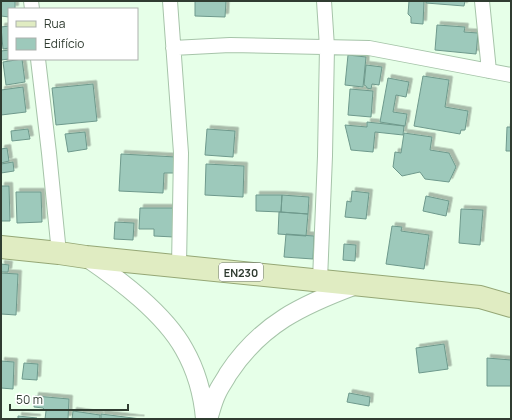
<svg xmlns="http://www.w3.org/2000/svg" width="512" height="420" viewBox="0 0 512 420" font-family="Manrope,sans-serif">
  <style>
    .building { fill: #9dc9bb; stroke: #6e998c; filter: url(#shadow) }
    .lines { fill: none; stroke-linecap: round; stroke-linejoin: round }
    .minor-casing { stroke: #a6c4a9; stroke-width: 16 }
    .tertiary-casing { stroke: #a6c4a9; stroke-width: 20 }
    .primary-casing { stroke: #95a775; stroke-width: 24 }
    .minor { stroke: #fff; stroke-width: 14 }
    .tertiary { stroke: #fff; stroke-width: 18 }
    .primary { stroke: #e0ecc2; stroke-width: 22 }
    .labels { text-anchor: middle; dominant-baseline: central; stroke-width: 3; stroke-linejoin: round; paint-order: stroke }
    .shield { fill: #fff; stroke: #6e766f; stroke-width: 1 }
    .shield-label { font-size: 11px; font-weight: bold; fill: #303c31 }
  </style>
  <defs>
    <filter id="shadow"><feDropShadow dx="3.5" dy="-3.5" stdDeviation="0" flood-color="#0004"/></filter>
  </defs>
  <rect width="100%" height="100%" fill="#e6ffe8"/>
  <!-- building -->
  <path class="building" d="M 1,1 L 15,1 L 15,9 L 9,9 L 9,17 L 1,16 Z
    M 195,1 L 226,1 L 225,17 L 195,16 Z
    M 409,1 L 424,1 L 423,24 L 411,23 L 411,17 L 408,14 Z
    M 426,1 L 465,1 L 464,6 L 426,3 Z
    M 437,25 L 465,27 L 464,32 L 478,33 L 476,54 L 435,50 Z
    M 9,26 L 9,48 L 3,49 L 1,27 Z
    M 9,50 L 9,59 L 1,60 L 1,51 Z
    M 348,55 L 366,57 L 363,87 L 345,85 Z
    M 22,59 L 25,82 L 6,85 L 3,62 Z
    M 366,65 L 382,67 L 379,85 L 372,84 L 371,89 L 367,88 L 366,86 L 364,85 Z
    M 423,76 L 449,80 L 445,107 L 468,111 L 465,130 L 461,130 L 460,134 L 414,126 Z
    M 388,78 L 409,82 L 406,97 L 396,95 L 393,112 L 407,114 L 405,126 L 380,122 Z
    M 93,84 L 97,121 L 56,125 L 52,88 Z
    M 23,87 L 26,112 L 1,115 L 1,90 Z
    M 350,89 L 373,91 L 371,117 L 348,115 Z
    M 367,122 L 404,126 L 403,135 L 375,132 L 373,152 L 351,150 L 345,125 L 367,127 Z
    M 507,127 L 511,127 L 511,151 L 506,151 Z
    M 28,129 L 30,139 L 12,141 L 11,131 Z
    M 207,129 L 235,131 L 233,157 L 205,155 Z
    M 85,132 L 87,149 L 68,152 L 65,134 Z
    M 404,133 L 432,137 L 430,150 L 449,153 L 456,167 L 449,182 L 425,179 L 420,172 L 402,176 L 393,167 L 395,152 L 401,153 Z
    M 7,148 L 9,161 L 1,163 L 1,149 Z
    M 121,154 L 176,157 L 176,173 L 164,173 L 163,193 L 119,191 Z
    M 13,162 L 14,171 L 1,173 L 1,164 Z
    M 206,164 L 244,166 L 243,197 L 205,195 Z
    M 1,186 L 9,186 L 10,221 L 1,221 Z
    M 352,191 L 369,193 L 366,219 L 345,217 L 347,201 L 351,202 Z
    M 16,192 L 41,192 L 42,222 L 17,223 Z
    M 256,195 L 282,195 L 281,212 L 256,211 Z
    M 282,195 L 309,197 L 308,214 L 281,212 Z
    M 426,196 L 449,201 L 446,216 L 423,211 Z
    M 140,208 L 174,208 L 174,237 L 154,236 L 154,229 L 139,229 Z
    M 461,209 L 483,210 L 480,245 L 459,243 Z
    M 279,212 L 308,214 L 306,236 L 278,234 Z
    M 115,222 L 134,223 L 133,240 L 114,239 Z
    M 392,226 L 402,227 L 401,231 L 429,235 L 424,269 L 386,264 Z
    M 286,234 L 314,236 L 313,259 L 284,257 Z
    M 344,244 L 356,245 L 355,261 L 343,260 Z
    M 1,264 L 9,265 L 8,272 L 1,272 Z
    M 1,273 L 18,274 L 16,315 L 1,314 Z
    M 444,344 L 448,369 L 419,373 L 416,348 Z
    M 487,358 L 511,360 L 511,386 L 487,386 Z
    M 1,361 L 14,362 L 13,389 L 1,388 Z
    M 24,363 L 38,364 L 37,380 L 22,379 Z
    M 349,393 L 370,397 L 369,406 L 347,402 Z
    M 35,396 L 69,399 L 68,419 L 45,419 L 46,411 L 43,408 L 34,407 Z
    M 73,411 L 100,415 L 100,419 L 72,419 Z
    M 101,414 L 141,419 L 101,419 Z
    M 18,416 L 37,418 L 37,419 L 18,419 Z"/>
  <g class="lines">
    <defs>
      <path id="minor" d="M 31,1 L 32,9
        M 170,1 L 181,153 L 179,266
        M 482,1 L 489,71
        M 173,48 L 230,45 L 369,48 L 511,75
        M 38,59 L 49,153 L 59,253
        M 320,280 L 325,156 L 327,47 L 324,1"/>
      <path id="tertiary" d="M 86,257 C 105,270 123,283 140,298 C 157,313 173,329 184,349 C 196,370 203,395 205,419
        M 208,419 C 211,410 213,401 217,393 C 220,386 225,380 228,374 C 261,324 302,305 356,285"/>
      <path id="primary" d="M 1,247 L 59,253 L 86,257 L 480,297 L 511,306"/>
    </defs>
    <!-- minor casing -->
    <use href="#minor" class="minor-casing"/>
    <!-- tertiary casing -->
    <use href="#tertiary" class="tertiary-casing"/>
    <!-- primary casing -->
    <use href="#primary" class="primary-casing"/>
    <!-- minor -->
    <use href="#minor" class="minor"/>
    <!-- tertiary -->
    <use href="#tertiary" class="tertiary"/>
    <!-- primary -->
    <use href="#primary" class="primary"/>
  </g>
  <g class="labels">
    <!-- shield labels -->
    <rect class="shield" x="219" y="263" width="44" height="18" rx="3"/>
    <g class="shield-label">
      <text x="241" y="272">EN230</text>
    </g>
  </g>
  <!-- border -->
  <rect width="512" height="420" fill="none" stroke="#303c31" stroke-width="4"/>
  <!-- legend -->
  <rect x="8" y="8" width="130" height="52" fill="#ffffff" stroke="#acb1ad"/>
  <rect x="16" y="21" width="20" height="6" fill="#e0ecc2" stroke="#acb1ad"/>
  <text x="44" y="28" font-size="12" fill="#303c31">Rua</text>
  <rect x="16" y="38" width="20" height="12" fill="#9dc9bb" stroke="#acb1ad"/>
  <text x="44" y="48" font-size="12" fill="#303c31">Edifício</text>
  <!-- scale -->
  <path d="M10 404v6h118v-6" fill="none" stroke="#303c31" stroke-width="2"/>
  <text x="16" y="404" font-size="12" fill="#303c31" stroke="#ffffff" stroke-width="3" paint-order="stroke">50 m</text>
</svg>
